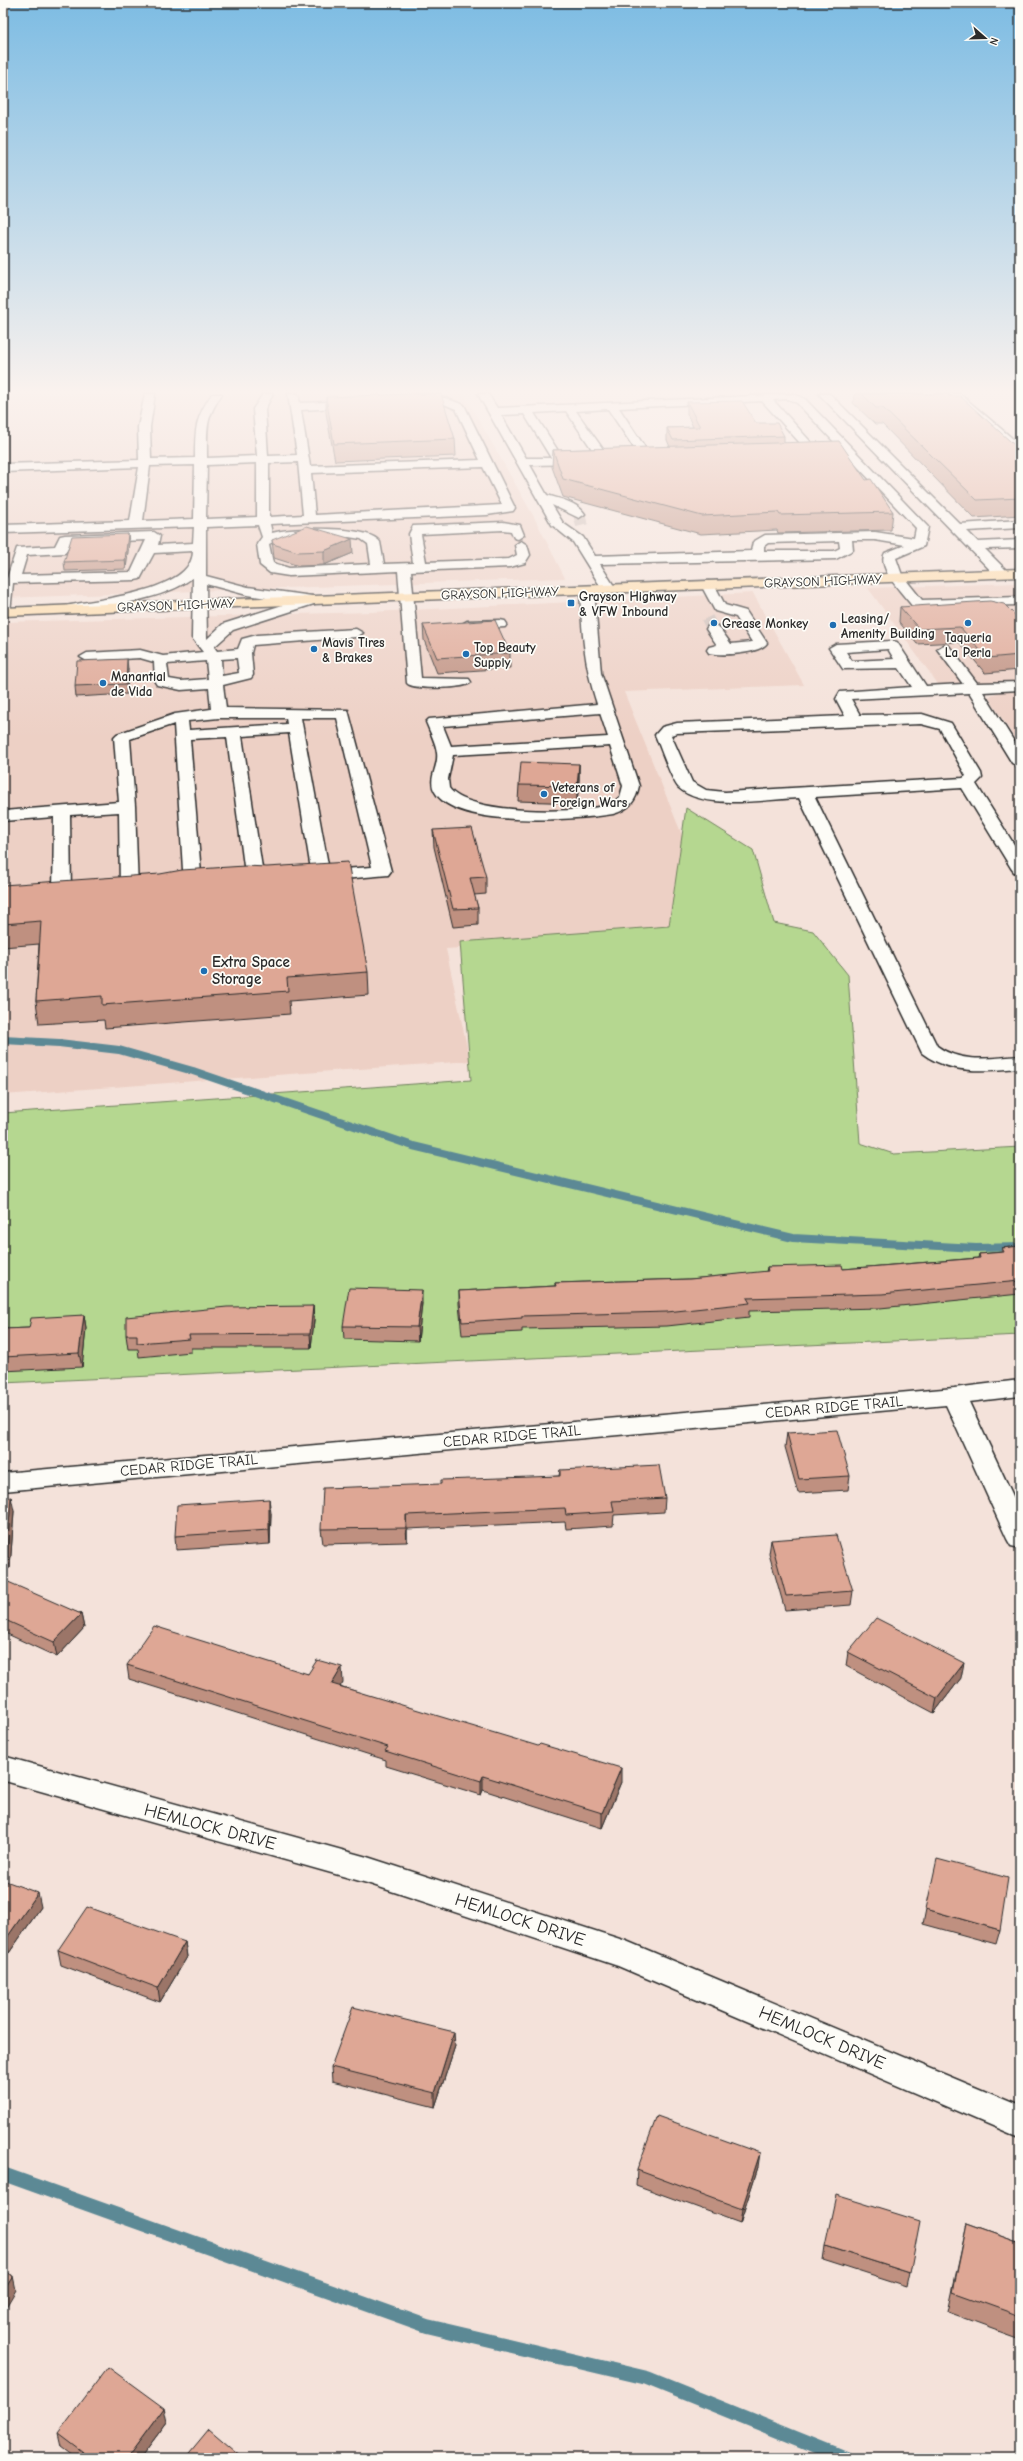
<svg xmlns="http://www.w3.org/2000/svg" width="1023" height="2461" viewBox="0 0 1023 2461" font-family="'Comic Neue',sans-serif">
  <style>
    .built { fill: #edd0c5 }
    .green { fill: #b5d790; stroke: #70815e }
    .lines { fill: none; stroke-linecap: round; stroke-linejoin: round }
    .stream-far1 { stroke: #5c8995; stroke-width: 8 }
    .stream { stroke: #5c8995; stroke-width: 14 }
    .minor-tunnel-far1 { stroke: #ccbdb7; stroke-width: 12; stroke-dasharray: 12 6; stroke-linecap: butt }
    .minor-tunnel { stroke: #ccbdb7; stroke-width: 16; stroke-dasharray: 16 8; stroke-linecap: butt }
    .minor-casing { stroke: #2b2b2b; stroke-width: 3 }
    .major-casing { stroke: #2b2b2b; stroke-width: 3 }
    .minor { fill: #fdfcf7; fill-rule: evenodd }
    .major { fill: #fddcac; fill-rule: evenodd }
    .wall { fill: #bf9080; stroke: #2b2b2b }
    .shaded-wall { fill: #9b7568; stroke: #2b2b2b }
    .building { fill: #dea795; stroke: #2b2b2b }
    .poi-dot { fill: #1f6fb2; stroke: #fdfcf7; stroke-width: 1.5 }
    .labels { text-anchor: middle; dominant-baseline: central; stroke-width: 3.5; stroke-linejoin: round; paint-order: stroke }
    .far-street-label { font-size: 13px; fill: #2b2b2b; stroke: #fdfcf7 }
    .far-poi-label { font-size: 13px; font-weight: bold; fill: #2b2b2b; stroke: #fdfcf7; text-anchor: start }
    .poi-label { font-size: 15px; font-weight: bold; fill: #2b2b2b; stroke: #fdfcf7; text-anchor: start }
    .street-label { font-size: 15px; fill: #2b2b2b; stroke: #fdfcf7 }
    .near-street-label { font-size: 18px; fill: #2b2b2b; stroke: #fdfcf7 }
  </style>
  <rect width="100%" height="100%" fill="#f4e2da"/>
  <filter id="ink" filterUnits="userSpaceOnUse"><feTurbulence type="fractalNoise" baseFrequency=".025" numOctaves="2"/><feDisplacementMap in="SourceGraphic" scale="8" xChannelSelector="R" yChannelSelector="G"/><feConvolveMatrix kernelMatrix="1 2 1 2 8 2 1 2 1" color-interpolation-filters="sRGB"/></filter>
  <g filter="url(#ink)">
    <!-- built -->
    <path class="built" d="M 3,394 L 464,394 L 534,517 L 565,578 L 3,598 Z
      M 1020,583 L 1020,681 L 938,684 L 868,588 Z
      M 753,593 L 804,685 L 624,692 L 721,931 L 446,949 L 470,1061 L 3,1095 L 3,622 L 372,612 Z
      M 1020,691 L 1020,746 L 989,698 L 994,694 L 1001,692 Z"/>
    <!-- green -->
    <path class="green" d="M 686,808 L 753,850 L 774,923 L 813,931 L 848,975 L 860,1143 L 894,1154 L 1020,1147 L 1020,1335 L 3,1383 L 3,1113 L 471,1080 L 460,942 L 669,926 Z"/>
    <g class="lines">
      <!-- stream-far1 -->
      <path class="stream-far1" d="M 3,1040 L 59,1043 L 119,1050 L 193,1071 L 413,1146 L 793,1238 L 976,1248 L 1020,1247"/>
      <!-- stream -->
      <path class="stream" d="M 3,2174 L 427,2326 L 647,2378 L 845,2458"/>
      <!-- minor-tunnel-far1 -->
      <path class="minor-tunnel-far1" d="M 579,514 L 582,526
        M 707,618 L 712,628"/>
      <!-- minor-tunnel -->
      <path class="minor-tunnel" d="M 712,627 L 713,629"/>
      <defs>
        <path id="minor" d="M 145,394 L 155,394 L 150,427 L 151,459 L 195,458 C 195,430 195,418 212,394 L 222,394 C 205,419 207,428 207,458 L 257,456 L 253,409 L 263,394 L 273,394 L 265,409 L 268,456 L 297,455 L 288,394 L 298,394 L 300,403 L 355,401 L 360,404 L 355,407 L 301,410 L 310,466 L 480,460 L 456,409 L 444,404 L 420,403 L 417,394 L 427,394 L 428,398 L 445,398 L 464,405 L 515,508 L 513,511 L 487,515 L 270,524 L 272,533 C 291,527 369,525 380,542 L 384,564 L 413,563 L 409,534 L 413,526 L 503,522 L 520,525 L 524,535 L 518,539 L 514,538 L 511,531 L 503,530 L 421,534 L 426,562 L 509,559 L 517,555 L 515,545 L 521,541 L 527,545 L 530,555 L 525,563 L 510,567 L 411,571 L 421,678 L 469,679 L 471,682 C 467,689 411,690 407,683 L 398,571 L 289,576 L 270,573 L 260,565 L 257,544 L 262,537 L 258,525 L 206,527 L 206,576 L 248,587 L 312,596 L 319,600 L 317,603 L 233,630 L 214,647 L 217,651 L 238,649 L 242,639 L 257,635 L 356,629 L 363,633 L 356,637 L 253,645 L 251,653 L 253,675 L 251,678 L 223,685 L 226,708 L 348,710 L 391,871 L 388,875 L 321,881 L 315,880 L 312,876 L 289,733 L 242,736 L 264,881 L 261,885 L 249,885 L 246,881 L 227,737 L 190,739 L 202,886 L 199,890 L 187,890 L 184,886 L 174,724 L 130,739 L 135,806 L 138,890 L 135,894 L 123,894 L 120,890 L 119,812 L 70,815 L 71,895 L 68,899 L 56,899 L 53,895 L 54,817 L 3,821 L 3,811 L 119,802 L 114,737 L 117,734 L 175,714 L 211,709 L 209,688 L 181,690 L 157,685 L 155,682 L 154,662 L 140,658 L 87,661 L 80,657 L 87,653 L 140,650 L 163,656 L 203,652 L 192,638 L 193,577 C 169,599 103,607 71,613 L 64,609 L 66,606 C 96,599 193,592 193,551 L 154,553 L 140,579 L 135,580 L 13,583 L 10,612 L 3,616 L 3,579 L 7,578 L 17,548 L 55,546 L 60,536 L 65,535 L 154,532 L 160,536 L 158,545 L 193,543 L 194,527 L 3,533 L 3,525 L 130,521 L 139,467 L 3,472 L 3,464 L 139,460 L 138,427 ZM 298,462 L 303,515 L 269,517 L 269,463 ZM 257,463 L 257,517 L 206,519 L 207,465 ZM 195,465 L 194,519 L 143,521 L 150,466 ZM 483,467 L 502,505 L 315,515 L 311,473 ZM 349,537 L 361,539 L 368,544 L 371,564 L 289,568 L 273,563 L 269,544 L 280,539 ZM 146,540 L 131,572 L 21,575 L 27,555 L 65,553 L 70,543 ZM 206,584 L 247,595 L 292,602 L 223,624 L 207,639 ZM 237,658 L 239,673 L 222,676 L 221,659 ZM 206,661 L 208,679 L 181,681 L 169,679 L 167,664 ZM 219,718 L 286,718 L 287,724 L 189,730 L 188,721 ZM 301,718 L 337,718 L 372,867 L 329,870 Z
          M 478,394 L 488,394 L 497,408 L 793,394 L 805,399 L 928,527 L 924,546 L 896,558 L 902,575 L 922,600 L 1020,597 L 1020,605 L 913,607 C 905,596 876,568 885,553 L 905,545 L 875,540 L 852,540 L 853,550 L 836,559 L 600,564 L 616,589 L 614,592 L 604,592 L 573,542 L 552,525 ZM 788,399 L 797,403 L 916,528 L 914,538 L 875,532 L 765,535 L 753,542 L 751,551 L 595,556 L 583,537 L 563,523 L 552,505 L 579,518 L 585,514 C 577,502 560,499 547,495 L 530,465 L 582,464 L 588,460 L 582,456 L 562,457 L 534,413 L 566,411 L 600,461 L 604,463 L 610,459 L 576,411 L 608,409 L 642,460 L 646,461 L 652,458 L 619,408 L 762,401 L 810,454 L 818,454 L 818,450 L 773,400 ZM 524,414 L 551,458 L 526,458 L 501,415 ZM 839,541 L 840,548 L 834,551 L 764,551 L 764,546 L 768,543 Z
          M 819,394 L 830,394 L 960,524 L 1020,520 L 1020,528 L 967,531 L 978,542 L 1020,540 L 1020,548 L 985,549 L 1007,571 L 1009,574 L 1007,577 L 997,577 Z
          M 949,394 L 960,394 L 1020,445 L 1020,454 L 1016,453 Z
          M 708,581 L 713,582 L 725,605 L 746,611 L 767,643 C 759,654 722,656 709,653 L 707,650 L 709,647 L 717,645 L 706,629 L 708,626 L 718,626 L 731,644 L 752,642 L 736,617 L 715,611 L 701,585 Z
          M 587,586 L 594,590 L 601,673 L 639,786 C 636,801 629,810 613,814 C 576,820 456,829 435,792 C 427,779 439,767 437,753 C 436,743 430,732 426,722 L 429,719 L 597,704 C 584,664 582,632 580,590 ZM 600,713 L 608,737 L 451,746 L 443,726 ZM 610,746 L 623,786 L 620,797 C 616,800 612,804 608,805 C 578,814 467,815 449,788 L 448,779 L 453,755 Z
          M 500,620 L 505,621 L 507,624 L 505,627 L 467,629 L 460,625 L 467,621 Z
          M 892,641 L 897,642 L 926,686 L 963,684 L 937,649 L 944,645 L 949,646 L 977,683 L 1020,682 L 1020,690 L 983,692 L 1020,751 L 1020,768 L 1012,763 L 969,693 L 851,699 L 860,715 L 922,714 L 951,723 L 981,773 L 982,778 L 976,784 L 1020,854 L 1020,873 L 1014,872 L 1011,868 L 962,788 L 815,797 L 937,1046 C 961,1064 992,1058 1020,1056 L 1020,1068 C 986,1071 951,1075 922,1053 L 799,798 C 768,799 704,811 679,788 C 672,782 660,746 655,735 L 662,727 L 677,723 L 845,716 L 836,699 L 840,692 L 912,687 L 899,668 L 843,669 L 829,648 L 836,644 ZM 888,649 L 894,659 L 852,661 L 846,652 ZM 921,724 L 940,729 L 966,776 L 963,778 L 725,792 L 706,790 L 692,782 L 671,735 L 677,733 Z
          M 1020,1380 L 1020,1396 L 969,1402 L 1020,1511 L 1020,1548 L 1011,1546 L 1007,1539 L 946,1405 L 3,1491 L 3,1473 L 954,1388 Z
          M 3,1756 L 367,1857 L 626,1941 L 1020,2106 L 1020,2138 L 618,1966 L 367,1883 L 5,1781 Z"/>
        <path id="major" d="M 1020,569 L 1020,577 L 3,616 L 3,608 Z"/>
      </defs>
      <!-- minor casing -->
      <use href="#minor" class="minor-casing"/>
      <!-- major casing -->
      <use href="#major" class="major-casing"/>
      <!-- minor -->
      <use href="#minor" class="minor"/>
      <!-- major -->
      <use href="#major" class="major"/>
    </g>
    <!-- wall -->
    <path class="wall" d="M 854,394 L 947,394 L 1020,450 L 1020,515 L 974,518 L 882,424 L 875,424 L 853,403 Z
      M 326,397 L 455,439 L 456,456 L 335,461 L 326,413 Z
      M 687,402 L 756,423 L 784,436 L 784,443 L 866,480 L 893,512 L 891,530 L 778,533 L 777,530 L 701,534 L 563,497 L 552,467 L 553,450 L 670,447 L 667,440 L 667,428 L 693,427 L 687,414 Z
      M 128,534 L 129,542 L 126,569 L 65,571 L 64,562 Z
      M 272,540 L 353,553 L 324,565 L 299,566 L 274,558 Z
      M 900,607 L 1020,620 L 1020,670 L 985,673 L 959,642 L 917,644 L 899,622 Z
      M 423,625 L 510,653 L 510,668 L 437,673 L 424,640 Z
      M 128,669 L 127,694 L 76,697 L 75,686 Z
      M 579,764 L 579,780 L 577,803 L 518,801 L 519,785 Z
      M 433,830 L 486,877 L 486,894 L 474,895 L 478,908 L 478,925 L 453,927 L 434,847 Z
      M 3,885 L 368,972 L 369,995 L 289,1001 L 290,1014 L 105,1028 L 104,1020 L 39,1024 L 36,1001 L 39,944 L 3,947 Z
      M 1020,1246 L 1020,1294 L 880,1308 L 749,1311 L 749,1317 L 667,1326 L 522,1329 L 522,1332 L 462,1335 L 459,1304 L 459,1291 L 555,1286 L 555,1283 L 690,1279 L 766,1272 L 767,1267 L 843,1269 L 978,1258 L 979,1254 L 1002,1252 L 1002,1248 Z
      M 422,1303 L 418,1341 L 344,1339 L 343,1326 Z
      M 313,1306 L 314,1320 L 311,1348 L 191,1348 L 191,1352 L 139,1357 L 138,1349 L 128,1349 L 126,1335 Z
      M 84,1315 L 86,1328 L 82,1367 L 3,1371 L 3,1329 L 29,1328 Z
      M 787,1433 L 850,1476 L 848,1490 L 798,1493 L 785,1447 Z
      M 560,1470 L 665,1498 L 664,1512 L 614,1515 L 613,1526 L 566,1529 L 565,1522 L 407,1529 L 407,1542 L 323,1544 L 321,1529 L 441,1484 L 559,1476 Z
      M 3,1498 L 14,1511 L 10,1568 L 3,1569 Z
      M 271,1513 L 270,1544 L 176,1550 L 175,1536 Z
      M 771,1540 L 853,1591 L 851,1605 L 785,1610 L 769,1554 Z
      M 3,1584 L 81,1614 L 84,1628 L 57,1657 L 3,1632 Z
      M 848,1652 L 961,1678 L 934,1713 L 846,1666 Z
      M 127,1665 L 308,1674 L 343,1682 L 340,1686 L 621,1782 L 602,1828 L 483,1790 L 481,1795 L 386,1766 L 386,1760 L 129,1679 Z
      M 3,1880 L 41,1907 L 9,1953 L 3,1951 Z
      M 926,1909 L 1000,1930 L 996,1944 L 923,1924 Z
      M 185,1942 L 187,1957 L 160,2002 L 61,1965 L 58,1950 Z
      M 455,2046 L 435,2107 L 332,2081 L 331,2067 Z
      M 758,2167 L 740,2223 L 636,2185 L 637,2170 Z
      M 967,2224 L 1020,2243 L 1020,2338 L 948,2312 Z
      M 825,2246 L 910,2273 L 907,2287 L 823,2260 Z
      M 167,2422 L 140,2458 L 77,2458 L 61,2446 L 58,2433 Z"/>
    <!-- shaded-wall -->
    <path class="shaded-wall" d="M 128,534 L 129,542 L 126,569 L 125,560 Z
      M 352,539 L 353,553 L 324,565 L 324,551 Z
      M 127,659 L 128,669 L 127,694 L 126,684 Z
      M 579,764 L 579,780 L 577,803 L 577,786 Z
      M 422,1290 L 422,1303 L 418,1341 L 417,1327 Z
      M 313,1306 L 314,1320 L 311,1348 L 310,1334 Z
      M 84,1315 L 86,1328 L 82,1367 L 79,1353 Z
      M 11,1497 L 14,1511 L 10,1568 L 7,1554 Z
      M 269,1499 L 271,1513 L 270,1544 L 269,1530 Z
      M 406,1515 L 407,1529 L 407,1542 L 406,1528 Z
      M 81,1614 L 84,1628 L 57,1657 L 54,1642 Z
      M 964,1663 L 961,1678 L 934,1713 L 937,1698 Z
      M 342,1667 L 343,1682 L 333,1698 L 332,1684 Z
      M 621,1768 L 621,1782 L 602,1828 L 602,1813 Z
      M 483,1776 L 483,1790 L 481,1795 L 481,1781 Z
      M 38,1893 L 41,1907 L 9,1953 L 6,1939 Z
      M 185,1942 L 187,1957 L 160,2002 L 158,1988 Z
      M 454,2032 L 455,2046 L 435,2107 L 435,2093 Z
      M 760,2153 L 758,2167 L 740,2223 L 742,2209 Z
      M 13,2276 L 16,2290 L 3,2312 L 3,2292 Z
      M 164,2408 L 167,2422 L 140,2458 L 127,2458 Z"/>
    <!-- building -->
    <path class="building" d="M 412,394 L 441,394 L 455,439 L 334,444 L 326,397 Z
      M 862,394 L 947,394 L 949,396 L 960,396 L 1020,450 L 1020,498 L 977,500 L 883,408 L 876,408 Z
      M 742,401 L 756,423 L 777,423 L 784,436 L 673,440 L 667,428 L 700,427 L 687,402 Z
      M 839,441 L 866,480 L 871,479 L 893,512 L 780,515 L 778,512 L 702,516 L 563,479 L 553,450 Z
      M 307,526 L 352,539 L 324,551 L 298,552 L 273,544 L 272,540 Z
      M 128,534 L 125,560 L 64,562 L 72,536 Z
      M 990,601 L 1004,604 L 1020,620 L 1020,655 L 987,658 L 960,627 L 919,629 L 900,607 Z
      M 495,620 L 510,653 L 437,658 L 423,625 Z
      M 127,659 L 126,684 L 75,686 L 77,661 Z
      M 521,762 L 579,764 L 577,786 L 519,785 Z
      M 472,828 L 486,877 L 470,878 L 478,908 L 453,909 L 433,830 Z
      M 348,862 L 368,972 L 287,978 L 288,991 L 102,1005 L 102,996 L 36,1001 L 41,921 L 3,924 L 3,885 L 160,874 L 182,870 L 245,866 L 267,867 Z
      M 1020,1246 L 1020,1281 L 882,1294 L 747,1298 L 750,1303 L 667,1312 L 522,1316 L 522,1318 L 462,1322 L 459,1291 L 556,1286 L 555,1283 L 690,1279 L 768,1271 L 767,1267 L 842,1265 L 843,1269 L 980,1258 L 979,1254 L 1004,1252 L 1002,1248 Z
      M 349,1288 L 422,1290 L 417,1327 L 343,1326 Z
      M 313,1306 L 310,1334 L 189,1335 L 190,1339 L 137,1343 L 137,1335 L 126,1335 L 126,1317 L 227,1307 Z
      M 84,1315 L 79,1353 L 3,1357 L 3,1329 L 29,1328 L 31,1318 Z
      M 837,1430 L 850,1476 L 799,1479 L 787,1433 Z
      M 659,1465 L 665,1498 L 612,1501 L 614,1512 L 566,1515 L 565,1508 L 406,1515 L 406,1528 L 321,1529 L 323,1488 L 441,1484 L 441,1480 L 560,1476 L 560,1470 Z
      M 11,1497 L 7,1554 L 3,1554 L 3,1498 Z
      M 269,1499 L 269,1530 L 175,1536 L 177,1505 Z
      M 836,1535 L 853,1591 L 786,1596 L 771,1540 Z
      M 6,1581 L 81,1614 L 54,1642 L 3,1619 L 3,1584 Z
      M 876,1618 L 964,1663 L 937,1698 L 848,1652 Z
      M 154,1626 L 308,1674 L 317,1660 L 342,1667 L 332,1684 L 538,1746 L 540,1744 L 621,1768 L 602,1813 L 483,1776 L 481,1781 L 385,1751 L 388,1747 L 127,1665 Z
      M 937,1859 L 1008,1878 L 1000,1930 L 926,1909 Z
      M 3,1880 L 38,1893 L 6,1939 L 3,1938 Z
      M 87,1907 L 185,1942 L 158,1988 L 58,1950 Z
      M 353,2007 L 454,2032 L 435,2093 L 331,2067 Z
      M 657,2116 L 760,2153 L 742,2209 L 637,2170 Z
      M 836,2195 L 920,2221 L 910,2273 L 825,2246 Z
      M 967,2224 L 1020,2243 L 1020,2316 L 953,2292 Z
      M 3,2271 L 13,2276 L 3,2292 Z
      M 108,2367 L 164,2408 L 127,2458 L 91,2458 L 58,2433 Z
      M 209,2429 L 243,2458 L 185,2458 Z"/>
  </g>
  <!-- sky -->
  <linearGradient id="sky" x2="0" y2="1"><stop stop-color="#7dbce3"/><stop offset="0.53" stop-color="#faf2ee"/><stop offset="1" stop-color="#faf2ee" stop-opacity="0"/></linearGradient>
  <rect width="1023" height="738" fill="url(#sky)"/>
  <!-- markers -->
  <g class="poi-dot">
    <rect x="567" y="599" width="8" height="8" rx="2"/>
    <circle cx="714" cy="623" r="4"/>
    <circle cx="968" cy="623" r="4"/>
    <circle cx="833" cy="625" r="4"/>
    <circle cx="314" cy="649" r="4"/>
    <circle cx="466" cy="654" r="4"/>
    <circle cx="103" cy="683" r="4"/>
    <circle cx="544" cy="794" r="4"/>
    <circle cx="204" cy="971" r="4"/>
  </g>
  <g class="labels">
    <!-- far-street labels -->
    <g class="far-street-label">
      <text transform="translate(823 581) rotate(-2)">GRAYSON HIGHWAY</text>
      <text transform="translate(500 593) rotate(-2)">GRAYSON HIGHWAY</text>
      <text transform="translate(176 605) rotate(-2)">GRAYSON HIGHWAY</text>
    </g>
    <!-- far-poi labels -->
    <g class="far-poi-label">
      <text x="579" y="596">Grayson Highway<tspan x="579" dy="15">&amp; VFW Inbound</tspan></text>
      <text x="841" y="618">Leasing/<tspan x="841" dy="15">Amenity Building</tspan></text>
      <text x="722" y="623">Grease Monkey</text>
      <text x="968" y="637" text-anchor="middle">Taqueria<tspan x="968" dy="15">La Perla</tspan></text>
      <text x="322" y="642">Mavis Tires<tspan x="322" dy="15">&amp; Brakes</tspan></text>
      <text x="474" y="647">Top Beauty<tspan x="474" dy="15">Supply</tspan></text>
      <text x="111" y="676">Manantial<tspan x="111" dy="15">de Vida</tspan></text>
      <text x="552" y="787">Veterans of<tspan x="552" dy="15">Foreign Wars</tspan></text>
    </g>
    <!-- poi labels -->
    <g class="poi-label">
      <text x="212" y="962">Extra Space<tspan x="212" dy="17">Storage</tspan></text>
    </g>
    <!-- street labels -->
    <g class="street-label">
      <text transform="translate(834 1407) rotate(-5)">CEDAR RIDGE TRAIL</text>
      <text transform="translate(512 1436) rotate(-5)">CEDAR RIDGE TRAIL</text>
      <text transform="translate(189 1465) rotate(-5)">CEDAR RIDGE TRAIL</text>
    </g>
    <!-- near-street labels -->
    <g class="near-street-label">
      <text transform="translate(210 1827) rotate(15)">HEMLOCK DRIVE</text>
      <text transform="translate(520 1920) rotate(18)">HEMLOCK DRIVE</text>
      <text transform="translate(822 2038) rotate(23)">HEMLOCK DRIVE</text>
    </g>
  </g>
  <!-- margin -->
  <rect width="1023" height="2461" fill="none" stroke="#fdfcf7" stroke-width="16"/>
  <rect x="8" y="8" width="1007" height="2445" fill="none" stroke="#2b2b2b" stroke-width="1.5" filter="url(#ink)"/>
  <!-- north arrow -->
  <g transform="translate(985 38) rotate(110)" stroke="#fdfcf7" stroke-width="3" paint-order="stroke">
  <path d="M0-3L7 15L0 10L-7 15Z" fill="#2b2b2b"/>
  <text y="-6" font-size="11" font-weight="bold" text-anchor="middle" fill="#2b2b2b">N</text>
  </g>
</svg>
